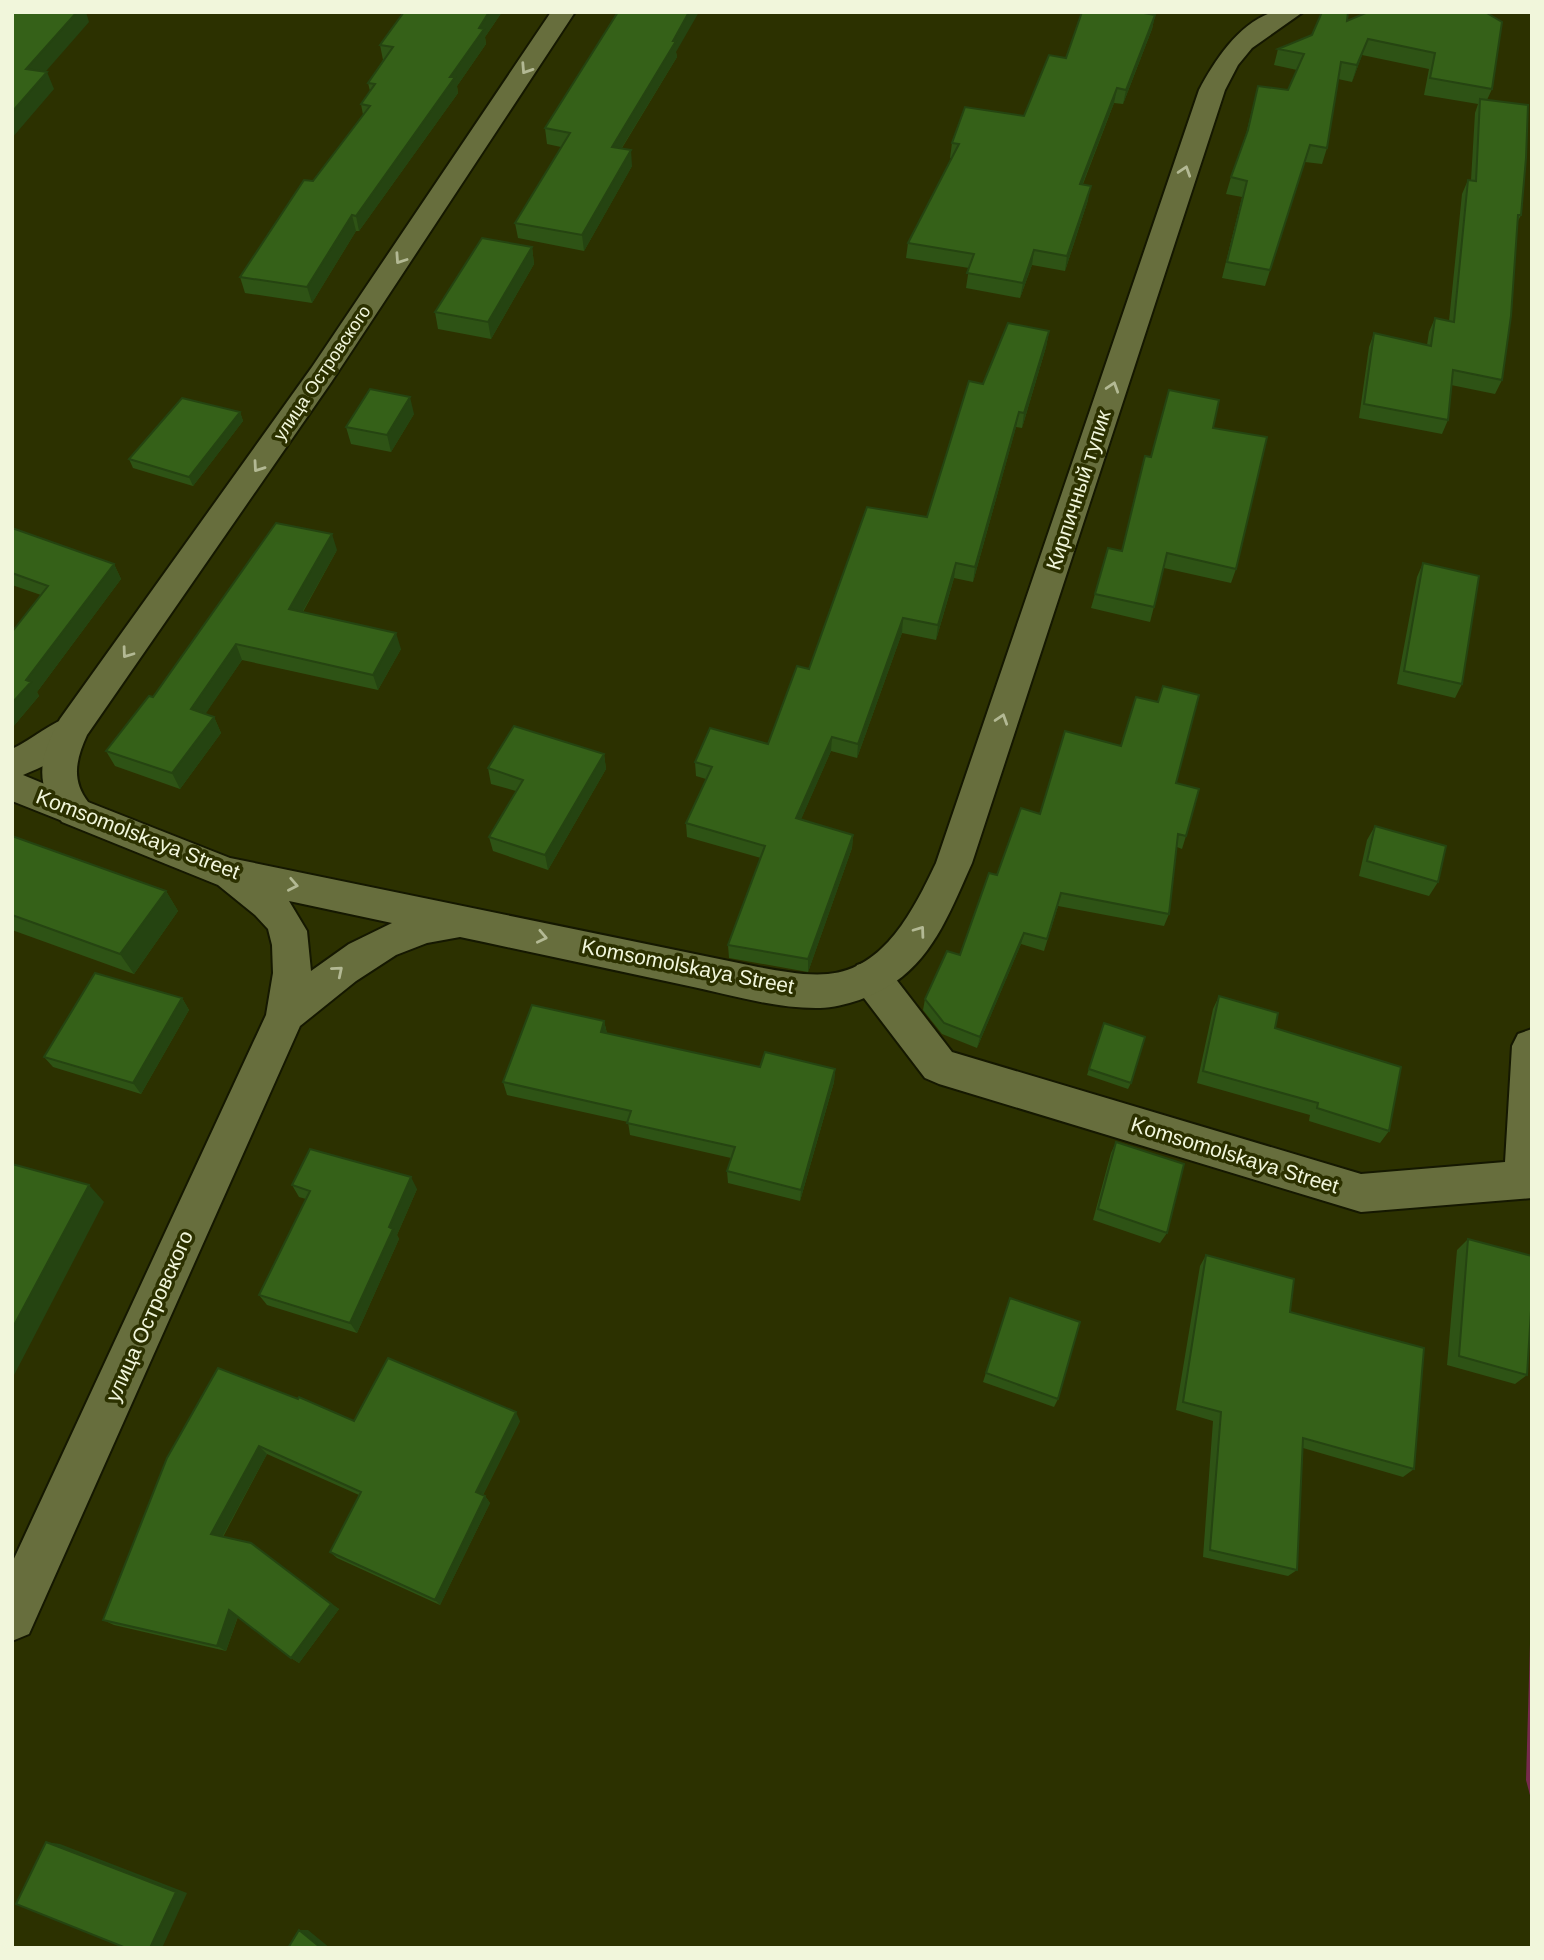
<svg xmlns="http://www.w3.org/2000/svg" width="1544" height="1960" viewBox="0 0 1544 1960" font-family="Helvetica,sans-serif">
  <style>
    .green { fill: #762a4c }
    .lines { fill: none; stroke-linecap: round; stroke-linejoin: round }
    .minor-casing { stroke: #151801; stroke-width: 4 }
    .tertiary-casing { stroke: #151801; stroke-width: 4 }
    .minor { fill: #676e3d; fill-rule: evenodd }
    .tertiary { fill: #676e3d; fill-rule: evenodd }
    .wall { fill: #2e5315 }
    .shaded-wall { fill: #254411 }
    .building { fill: #356118; stroke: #254411; stroke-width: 2 }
    .oneway { stroke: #b3b994 }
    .labels { text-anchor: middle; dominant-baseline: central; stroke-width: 7; stroke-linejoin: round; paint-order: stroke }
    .far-street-label { font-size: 18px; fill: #f1f6db; stroke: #2c3100 }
    .street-label { font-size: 21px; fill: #f1f6db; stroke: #2c3100 }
  </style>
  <rect width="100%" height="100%" fill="#2c3100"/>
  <!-- green -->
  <path class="green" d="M 1532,1575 L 1532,1803 L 1526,1780 Z"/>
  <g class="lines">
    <defs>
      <path id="minor" d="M 72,716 L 84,719 L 89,729 C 77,753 46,765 23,775 L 88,802 L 93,812 L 88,822 L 75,826 L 12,801 L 12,749 C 33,739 51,722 72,716 Z
        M 871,961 L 885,965 L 952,1052 L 1361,1174 L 1505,1162 L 1512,1046 L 1518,1034 L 1532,1029 L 1532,1198 L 1361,1212 L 939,1084 L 925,1078 L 857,989 L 852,977 L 857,965 Z"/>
      <path id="tertiary" d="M 551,12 L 575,12 L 332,381 L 87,735 C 76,759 71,780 88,802 L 230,858 L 758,967 C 781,971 805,976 828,974 C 885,969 914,909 936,863 L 1199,90 C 1215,60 1237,26 1270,13 C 1279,10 1293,12 1303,12 L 1252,48 L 1238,65 L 1225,90 L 972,863 C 953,905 935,955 895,982 C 875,996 845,1007 820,1008 C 775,1009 728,994 684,985 C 609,969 535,953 460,937 L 427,943 L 396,955 L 356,981 L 300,1026 L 29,1634 L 12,1641 L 12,1563 L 266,1015 L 273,973 L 272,945 L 268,929 L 255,915 L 218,885 L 62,822 C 34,783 38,760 60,719 L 312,367 ZM 289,901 L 392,923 L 349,944 L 311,971 L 307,931 Z"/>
    </defs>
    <!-- minor casing -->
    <use href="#minor" class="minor-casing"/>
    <!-- tertiary casing -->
    <use href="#tertiary" class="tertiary-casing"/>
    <!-- minor -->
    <use href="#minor" class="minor"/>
    <!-- tertiary -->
    <use href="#tertiary" class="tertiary"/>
  </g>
  <!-- wall -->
  <path class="wall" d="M 404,12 L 502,12 L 485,37 L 486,44 L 457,86 L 458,93 L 359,231 L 356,231 L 312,303 L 245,293 L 240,277 L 363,115 L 361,104 L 370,91 L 368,83 L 383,60 L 380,45 Z
    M 1485,12 L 1492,89 L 1487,100 L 1521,215 L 1517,223 L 1502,380 L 1495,394 L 1451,385 L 1448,420 L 1442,434 L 1359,418 L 1369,347 L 1374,333 L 1427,345 L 1429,332 L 1435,318 L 1449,321 L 1462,194 L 1468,180 L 1471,180 L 1475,113 L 1478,104 L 1424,95 L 1429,69 L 1362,55 L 1352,82 L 1338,79 L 1327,148 L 1322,164 L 1305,162 L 1265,286 L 1222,278 L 1242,197 L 1226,194 L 1231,177 L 1246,134 L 1258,86 L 1288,90 L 1297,70 L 1274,65 L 1278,49 L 1347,21 Z
    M 1155,15 L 1152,29 L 1123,104 L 1114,103 L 1083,184 L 1088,200 L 1065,271 L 1032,265 L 1020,298 L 966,288 L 969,268 L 906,258 L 908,243 L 952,158 L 950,158 L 952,143 L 1024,116 L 1066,58 Z
    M 676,52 L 677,57 L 622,148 L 632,166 L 584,251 L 518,238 L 515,223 L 561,147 L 547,144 L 545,128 Z
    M 532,247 L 534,264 L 491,339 L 438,329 L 435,312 Z
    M 1049,331 L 1046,347 L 1022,428 L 1016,427 L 973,582 L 954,578 L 936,640 L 902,633 L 857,758 L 831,751 L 801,819 L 853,835 L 852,848 L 808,972 L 729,958 L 728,945 L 761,858 L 687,837 L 686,823 L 706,779 L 696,776 L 695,762 L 768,744 L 809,669 L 927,517 L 983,384 Z
    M 240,412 L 243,421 L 193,486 L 133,468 L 129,459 Z
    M 414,414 L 391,452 L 351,444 L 346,427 Z
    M 1213,428 L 1236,569 L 1231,583 L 1164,568 L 1150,622 L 1091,608 L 1095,594 L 1122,551 L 1151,457 Z
    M 12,528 L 114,564 L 121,579 L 37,692 L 39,696 L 12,728 L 12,632 L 41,595 L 12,585 Z
    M 337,550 L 303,612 L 401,649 L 378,690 L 242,660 L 205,714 L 214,717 L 221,733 L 180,789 L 115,766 L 106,751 L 153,697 Z
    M 1423,563 L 1462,684 L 1455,698 L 1397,684 L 1417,577 Z
    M 604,754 L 606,769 L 548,870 L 493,851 L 489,837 L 516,791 L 491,784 L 488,768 Z
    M 1176,783 L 1186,836 L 1182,849 L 1177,847 L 1169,914 L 1164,926 L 1058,906 L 1044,951 L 1021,944 L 977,1048 L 942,1034 L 923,1010 L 925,999 L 960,955 L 1040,814 Z
    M 1375,826 L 1438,882 L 1429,896 L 1359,876 L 1367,840 Z
    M 12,836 L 166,891 L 178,911 L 134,974 L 12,930 Z
    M 1219,996 L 1275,1028 L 1389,1131 L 1380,1143 L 1309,1121 L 1310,1115 L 1197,1083 L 1213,1009 Z
    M 182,998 L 189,1010 L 141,1094 L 53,1067 L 44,1057 Z
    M 604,1021 L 607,1033 L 760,1067 L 835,1069 L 834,1082 L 800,1201 L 728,1183 L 727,1171 L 731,1158 L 630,1135 L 628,1122 L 507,1095 L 503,1082 Z
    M 1104,1023 L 1131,1083 L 1128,1089 L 1087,1075 Z
    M 1116,1142 L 1167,1233 L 1160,1243 L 1093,1220 L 1111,1153 Z
    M 292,1185 L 417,1189 L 397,1235 L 399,1239 L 357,1333 L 267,1305 L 259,1295 L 306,1199 L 299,1197 Z
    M 1468,1239 L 1527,1375 L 1515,1384 L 1447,1365 L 1457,1250 Z
    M 1206,1255 L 1290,1312 L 1414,1469 L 1403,1477 L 1303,1448 L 1297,1570 L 1288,1576 L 1203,1557 L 1213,1421 L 1176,1410 L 1200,1266 Z
    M 1010,1298 L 1058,1399 L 1054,1407 L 983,1382 Z
    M 354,1421 L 520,1421 L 483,1495 L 485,1496 L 490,1503 L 440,1605 L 337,1558 L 330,1552 L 359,1495 L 267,1454 L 223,1537 L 339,1609 L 299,1663 L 291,1658 L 238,1617 L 226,1651 L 114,1625 L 103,1620 L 167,1458 Z"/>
  <!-- shaded-wall -->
  <path class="shaded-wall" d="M 77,12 L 86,12 L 89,22 L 33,86 L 26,69 Z
    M 489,12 L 502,12 L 485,37 L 486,44 L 457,86 L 458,93 L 359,231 L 356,216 L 450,77 L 479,28 Z
    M 689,12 L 699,12 L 676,52 L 677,57 L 613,162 L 612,147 Z
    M 1155,15 L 1152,29 L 1123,104 L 1126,90 Z
    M 1368,39 L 1362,55 L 1352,82 L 1357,65 Z
    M 47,72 L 54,89 L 12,138 L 12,112 Z
    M 1117,88 L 1114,103 L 1077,198 L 1080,184 Z
    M 631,150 L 632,166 L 584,251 L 582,235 Z
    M 1091,186 L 1088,200 L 1065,271 L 1067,256 Z
    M 352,215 L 356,231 L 312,303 L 307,287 Z
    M 532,247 L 534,264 L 491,339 L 488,322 Z
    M 1034,250 L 1032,265 L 1020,298 L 1023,283 Z
    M 1049,331 L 1046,347 L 1022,428 L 1024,413 Z
    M 410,397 L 414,414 L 391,452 L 387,435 Z
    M 240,412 L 243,421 L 193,486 L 189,477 Z
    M 1019,412 L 1016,427 L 973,582 L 975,567 Z
    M 332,534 L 337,550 L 295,625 L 289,609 Z
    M 956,563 L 954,578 L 936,640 L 938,625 Z
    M 114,564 L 121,579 L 37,692 L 39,696 L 12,728 L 12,703 L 26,680 Z
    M 903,618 L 902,633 L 857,758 L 858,744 Z
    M 396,633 L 401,649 L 378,690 L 373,675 Z
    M 236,644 L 242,660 L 198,725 L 191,709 Z
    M 214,717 L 221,733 L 180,789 L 172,773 Z
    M 832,737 L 831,751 L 796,831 L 796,818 Z
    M 604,754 L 606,769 L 548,870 L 545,855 Z
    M 853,835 L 852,848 L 808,972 L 808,959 Z
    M 166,891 L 178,911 L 134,974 L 120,954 Z
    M 1024,933 L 1021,944 L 977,1048 L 980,1037 Z
    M 182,998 L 189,1010 L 141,1094 L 133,1083 Z
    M 604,1021 L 607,1034 L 601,1032 Z
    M 835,1069 L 834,1082 L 800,1201 L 801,1190 Z
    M 411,1177 L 417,1189 L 397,1235 L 399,1239 L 357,1333 L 350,1323 L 389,1227 Z
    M 89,1185 L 104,1202 L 12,1379 L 12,1329 Z
    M 516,1412 L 520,1421 L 481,1499 L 476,1492 Z
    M 259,1446 L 267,1454 L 220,1541 L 211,1534 Z
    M 485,1496 L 490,1503 L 440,1605 L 435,1600 Z
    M 251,1543 L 339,1609 L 299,1663 L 291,1658 Z
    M 229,1610 L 238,1616 L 226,1651 L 217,1646 Z
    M 46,1842 L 60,1844 L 187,1893 L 162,1948 L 150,1948 Z
    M 299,1930 L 308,1930 L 330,1948 L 321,1948 Z"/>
  <!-- building -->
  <path class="building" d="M 12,12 L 77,12 L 26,69 L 47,72 L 12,112 Z
    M 404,12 L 489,12 L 479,28 L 484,29 L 450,77 L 455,77 L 356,216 L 352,215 L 307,287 L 240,277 L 304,180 L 313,181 L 370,106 L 361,104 L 375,84 L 368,83 L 393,47 L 380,45 Z
    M 618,12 L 689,12 L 673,41 L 676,41 L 612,147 L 631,150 L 582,235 L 515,223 L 570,133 L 545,128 Z
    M 1082,12 L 1138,12 L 1155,15 L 1126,90 L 1117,88 L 1080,184 L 1091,186 L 1067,256 L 1034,250 L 1023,283 L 967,273 L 974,254 L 908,243 L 959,144 L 952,143 L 965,107 L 1024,116 L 1049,55 L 1066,58 Z
    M 1322,12 L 1348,12 L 1347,21 L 1368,12 L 1485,12 L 1502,22 L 1492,89 L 1430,78 L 1435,53 L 1368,39 L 1357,65 L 1341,62 L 1327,148 L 1310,145 L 1270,270 L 1227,262 L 1247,181 L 1231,177 L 1248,130 L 1258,86 L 1288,90 L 1304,54 L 1278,49 L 1312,35 Z
    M 1480,99 L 1528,105 L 1526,158 L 1521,215 L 1518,215 L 1511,316 L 1502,380 L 1453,370 L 1448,420 L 1364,404 L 1374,333 L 1431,346 L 1435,318 L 1454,322 L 1468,180 L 1476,181 Z
    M 482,238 L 532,247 L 488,322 L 435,312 Z
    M 1008,323 L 1049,331 L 1024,413 L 1019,412 L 975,567 L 956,563 L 938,625 L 903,618 L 858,744 L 832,737 L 796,818 L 853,835 L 808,959 L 728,945 L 765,846 L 686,823 L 712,767 L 695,762 L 710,728 L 768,744 L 797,666 L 809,669 L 867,507 L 927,517 L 969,381 L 983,384 Z
    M 370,389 L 410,397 L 387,435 L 346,427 Z
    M 1169,390 L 1219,400 L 1213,428 L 1267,437 L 1236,569 L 1167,553 L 1154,607 L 1095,594 L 1108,548 L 1122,551 L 1145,456 L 1151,457 Z
    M 182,398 L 240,412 L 189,477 L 129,459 Z
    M 276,523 L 332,534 L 289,609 L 396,633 L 373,675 L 236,644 L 191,709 L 214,717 L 172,773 L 106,751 L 149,696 L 153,697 Z
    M 12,528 L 114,564 L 26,680 L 31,682 L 12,703 L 12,632 L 48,586 L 12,573 Z
    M 1423,563 L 1479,576 L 1462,684 L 1404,671 Z
    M 1163,686 L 1199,695 L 1176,783 L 1199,789 L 1186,836 L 1178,834 L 1169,914 L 1061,893 L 1047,939 L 1024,933 L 980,1037 L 944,1023 L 925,999 L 947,951 L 960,955 L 989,873 L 997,875 L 1021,808 L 1040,814 L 1065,731 L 1121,746 L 1136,697 L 1158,702 Z
    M 514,726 L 604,754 L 545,855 L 489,837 L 523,780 L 488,768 Z
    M 1375,826 L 1446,846 L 1438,882 L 1367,861 Z
    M 12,836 L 166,891 L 120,954 L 12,915 Z
    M 95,973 L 182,998 L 133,1083 L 44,1057 Z
    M 1219,996 L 1278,1013 L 1275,1028 L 1401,1067 L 1389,1131 L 1317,1108 L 1318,1103 L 1203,1071 Z
    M 532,1005 L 604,1021 L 601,1032 L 760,1067 L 765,1052 L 835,1069 L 801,1190 L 727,1171 L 735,1147 L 627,1123 L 631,1111 L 503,1082 Z
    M 1104,1023 L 1145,1037 L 1131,1083 L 1089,1069 Z
    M 1116,1142 L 1184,1164 L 1167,1233 L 1098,1209 Z
    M 310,1149 L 411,1177 L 389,1227 L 393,1229 L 350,1323 L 259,1295 L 310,1191 L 292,1185 Z
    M 12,1164 L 89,1185 L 12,1329 Z
    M 1468,1239 L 1532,1256 L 1532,1295 L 1527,1375 L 1459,1356 Z
    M 1206,1255 L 1294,1279 L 1290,1312 L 1424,1348 L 1414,1469 L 1303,1438 L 1297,1570 L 1210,1550 L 1221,1412 L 1183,1402 Z
    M 1010,1298 L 1080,1322 L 1058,1399 L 986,1373 Z
    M 388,1358 L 516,1412 L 476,1492 L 485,1496 L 435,1600 L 330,1552 L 361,1492 L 259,1446 L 211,1534 L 251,1543 L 331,1604 L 291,1658 L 229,1610 L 217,1646 L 103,1620 L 167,1458 L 218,1368 L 298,1399 L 299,1397 L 354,1421 Z
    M 46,1842 L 176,1892 L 150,1948 L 126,1948 L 16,1904 Z
    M 299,1930 L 321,1948 L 288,1948 Z"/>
  <!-- one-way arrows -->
  <defs><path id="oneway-chevron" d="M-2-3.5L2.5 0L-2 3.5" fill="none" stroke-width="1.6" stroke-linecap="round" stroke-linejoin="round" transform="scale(1.75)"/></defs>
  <g class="oneway">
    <use href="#oneway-chevron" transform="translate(526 69) rotate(123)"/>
    <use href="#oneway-chevron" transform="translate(1185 171) rotate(-72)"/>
    <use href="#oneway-chevron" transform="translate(400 259) rotate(124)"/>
    <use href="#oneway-chevron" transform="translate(1113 387) rotate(-72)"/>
    <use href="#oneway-chevron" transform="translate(258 467) rotate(125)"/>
    <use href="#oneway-chevron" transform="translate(127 653) rotate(126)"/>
    <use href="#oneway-chevron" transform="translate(1002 719) rotate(-72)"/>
    <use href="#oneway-chevron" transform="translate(293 885) rotate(11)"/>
    <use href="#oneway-chevron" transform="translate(920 931) rotate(-54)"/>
    <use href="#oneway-chevron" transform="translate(542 937) rotate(12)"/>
    <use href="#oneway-chevron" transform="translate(338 971) rotate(-40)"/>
  </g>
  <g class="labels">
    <!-- far-street labels -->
    <g class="far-street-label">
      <text transform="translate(322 373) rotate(-56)">улица Островского</text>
    </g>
    <!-- street labels -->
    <g class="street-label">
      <text transform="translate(1078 490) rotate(-72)">Кирпичный тупик</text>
      <text transform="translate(138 834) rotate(21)">Komsomolskaya Street</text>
      <text transform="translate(688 966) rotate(11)">Komsomolskaya Street</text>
      <text transform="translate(1235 1155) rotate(17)">Komsomolskaya Street</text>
      <text transform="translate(149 1316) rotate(-66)">улица Островского</text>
    </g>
  </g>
  <!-- border -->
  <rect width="1544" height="1960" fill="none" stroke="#f1f6db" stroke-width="28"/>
</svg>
